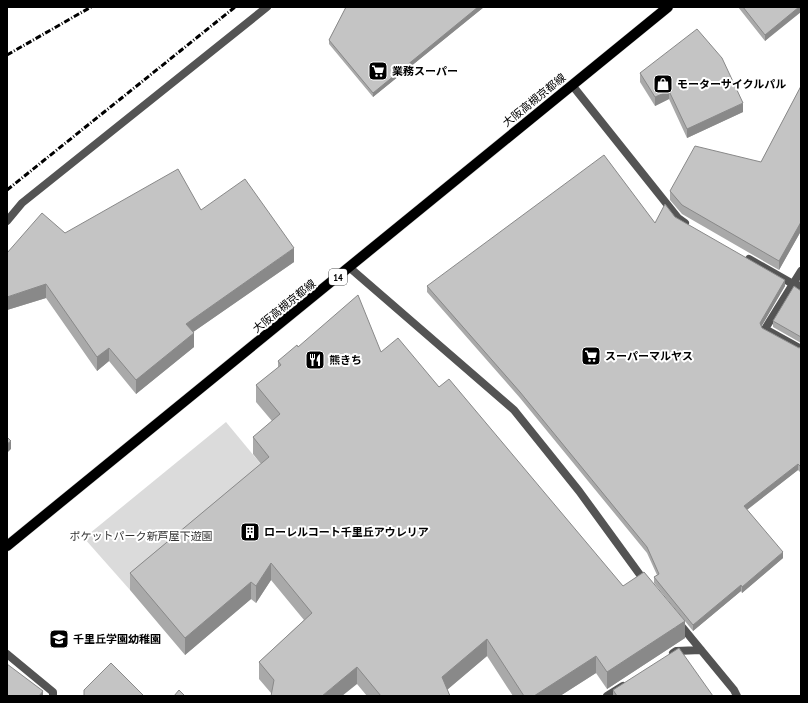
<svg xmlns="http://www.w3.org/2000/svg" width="808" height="703" viewBox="0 0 808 703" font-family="'PT Sans Narrow','Noto Sans JP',sans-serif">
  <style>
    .green { fill: #dbdbdb }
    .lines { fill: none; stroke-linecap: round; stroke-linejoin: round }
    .primary-casing { stroke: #dbdbdb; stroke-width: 11 }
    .service { stroke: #545454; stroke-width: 8 }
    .minor { stroke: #545454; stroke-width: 8 }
    .primary { stroke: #000; stroke-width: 10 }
    .rail { stroke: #000; stroke-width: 3; stroke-dasharray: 6 2 1 2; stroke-linecap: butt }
    .wall { fill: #a9a9a9 }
    .shaded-wall { fill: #898989 }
    .building { fill: #c4c4c4; stroke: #898989 }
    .labels { text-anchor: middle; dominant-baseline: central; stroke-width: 4; stroke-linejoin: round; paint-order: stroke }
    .shield { fill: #fff; stroke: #4c4c4c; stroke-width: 1 }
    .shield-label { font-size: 10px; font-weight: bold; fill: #000 }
    .poi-label { font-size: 11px; font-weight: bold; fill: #000; stroke: #fff; text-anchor: start }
    .street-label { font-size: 11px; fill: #000; stroke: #fff }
    .park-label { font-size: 11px; fill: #323232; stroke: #fff }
  </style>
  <rect width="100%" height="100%" fill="#fff"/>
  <!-- green -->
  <path class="green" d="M 226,422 L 269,474 L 130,590 L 84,538 Z"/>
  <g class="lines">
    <defs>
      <path id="primary" d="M 7,546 L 668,7"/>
    </defs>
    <!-- primary casing -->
    <use href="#primary" class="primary-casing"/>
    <!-- service -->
    <path class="service" d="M 7,654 L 53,692 L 53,696"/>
    <!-- minor -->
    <path class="minor" d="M 572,85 L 678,218 L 685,223
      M 7,221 L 22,203 L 267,7
      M 749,259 L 793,284 L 801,286
      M 350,268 L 514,410 L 579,491 L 646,583
      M 801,271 L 765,329 L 801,349
      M 678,622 L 734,690 L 737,696
      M 673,653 L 676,651 L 701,650
      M 607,696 L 623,686"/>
    <!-- primary -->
    <use href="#primary" class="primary"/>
    <!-- rail -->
    <path class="rail" d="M 7,55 L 91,7
      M 7,190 L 235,7"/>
  </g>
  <!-- wall -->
  <path class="wall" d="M 346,7 L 484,7 L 373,97 L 329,44 L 329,40 Z
    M 738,7 L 801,7 L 765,41 Z
    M 640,73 L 743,112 L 687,138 L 669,99 L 655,106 L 640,82 Z
    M 801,86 L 801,231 L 779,270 L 682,214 L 670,200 L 670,191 L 761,162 Z
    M 675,217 L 785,286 L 761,326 L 762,328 L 799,348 L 801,347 L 801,473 L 798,470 L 747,510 L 783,558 L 742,593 L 741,591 L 693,631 L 654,583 L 654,577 L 657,575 L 647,553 L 520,398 L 427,292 L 427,286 Z
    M 65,233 L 294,262 L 193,332 L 194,347 L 136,394 L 109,361 L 97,371 L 46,298 L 7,310 Z
    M 801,291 L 801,343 L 773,327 L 773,321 Z
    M 298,347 L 381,352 L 439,387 L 623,586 L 685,638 L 607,689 L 596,673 L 560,696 L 513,696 L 487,656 L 447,690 L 450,696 L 367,696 L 357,684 L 271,693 L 259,679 L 259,662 L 304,620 L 271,580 L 256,603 L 251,599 L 185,655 L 130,590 L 130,573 L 261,464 L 253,454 L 253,437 L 272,421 L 256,402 L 256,385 L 278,368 L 278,361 Z
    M 613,690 L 713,696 L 613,696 Z"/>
  <!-- shaded-wall -->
  <path class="shaded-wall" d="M 478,7 L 484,7 L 373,97 L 373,93 Z
    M 799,7 L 801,7 L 801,12 L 765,41 L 765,35 Z
    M 669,91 L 669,99 L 655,106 L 655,97 Z
    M 743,103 L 743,112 L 687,138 L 687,129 Z
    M 801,222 L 801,231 L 779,270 L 779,261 Z
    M 294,248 L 294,262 L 186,337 L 186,324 Z
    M 785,280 L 785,286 L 760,329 L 760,323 Z
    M 46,284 L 46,298 L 7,310 L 7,297 Z
    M 194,333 L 194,347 L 136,394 L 136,380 Z
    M 109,348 L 109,361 L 97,371 L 97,357 Z
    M 11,441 L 11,449 L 7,453 L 7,444 Z
    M 798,464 L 798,470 L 744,512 L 744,506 Z
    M 783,552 L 783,558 L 742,593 L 742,587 Z
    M 271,563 L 271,580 L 256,603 L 256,586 Z
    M 251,582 L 251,599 L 185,655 L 185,638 Z
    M 741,585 L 741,591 L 693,631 L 693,625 Z
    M 685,621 L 685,638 L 607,689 L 607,672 Z
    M 487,639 L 487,656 L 442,694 L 442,677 Z
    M 596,656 L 596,673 L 560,696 L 534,696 Z
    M 357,667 L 357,684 L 342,696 L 322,696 Z
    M 43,691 L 43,696 L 39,696 Z"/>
  <!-- building -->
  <path class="building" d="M 346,7 L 478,7 L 373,93 L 329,40 Z
    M 743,7 L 799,7 L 765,35 Z
    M 697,29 L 722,58 L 743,103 L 687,129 L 669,91 L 655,97 L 640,73 Z
    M 801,86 L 801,222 L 779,261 L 682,205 L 670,191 L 695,146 L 761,162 Z
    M 604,155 L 655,223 L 665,204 L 675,217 L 785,280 L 760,323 L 762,328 L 799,348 L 801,347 L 801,467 L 798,464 L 744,506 L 783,552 L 742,587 L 741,585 L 693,625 L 654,577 L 659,574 L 647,547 L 520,392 L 427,286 Z
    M 178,169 L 201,210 L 245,179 L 294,248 L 186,324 L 194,333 L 136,380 L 109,348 L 97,357 L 46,284 L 7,297 L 7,253 L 42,213 L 65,233 Z
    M 794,286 L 801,291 L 801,337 L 773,321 Z
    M 358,295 L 381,352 L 398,338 L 439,387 L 449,379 L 623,586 L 644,572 L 685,621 L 607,672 L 596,656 L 534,696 L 524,696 L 487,639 L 442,677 L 450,696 L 381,696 L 357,667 L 322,696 L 271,696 L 274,680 L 259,662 L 312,613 L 271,563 L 256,586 L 251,582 L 185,638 L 130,573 L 269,457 L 253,437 L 280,414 L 256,385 L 281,365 L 278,361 L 297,345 L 298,347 Z
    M 7,437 L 11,441 L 7,444 Z
    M 679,648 L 713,696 L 617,696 L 613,690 Z
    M 111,663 L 144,696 L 84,696 L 84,690 Z
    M 7,664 L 43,691 L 39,696 L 7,696 Z
    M 179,690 L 185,696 L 174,696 Z"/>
  <!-- icons -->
  <defs>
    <symbol id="supermarket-square" viewBox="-11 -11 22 22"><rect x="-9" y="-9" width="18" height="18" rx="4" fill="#000" stroke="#fff"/><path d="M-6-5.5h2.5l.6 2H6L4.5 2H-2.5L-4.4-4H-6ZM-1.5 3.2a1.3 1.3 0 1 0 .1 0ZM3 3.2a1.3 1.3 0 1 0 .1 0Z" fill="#fff"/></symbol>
    <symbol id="shop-square" viewBox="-11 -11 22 22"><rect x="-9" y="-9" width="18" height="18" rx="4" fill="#000" stroke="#fff"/><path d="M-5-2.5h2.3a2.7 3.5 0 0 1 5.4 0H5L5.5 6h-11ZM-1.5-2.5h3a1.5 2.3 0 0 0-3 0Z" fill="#fff"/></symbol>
    <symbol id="restaurant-square" viewBox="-11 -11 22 22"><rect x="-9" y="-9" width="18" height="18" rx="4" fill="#000" stroke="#fff"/><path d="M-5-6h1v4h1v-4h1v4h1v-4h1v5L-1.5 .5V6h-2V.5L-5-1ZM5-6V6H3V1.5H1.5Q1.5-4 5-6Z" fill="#fff"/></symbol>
    <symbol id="building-square" viewBox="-11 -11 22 22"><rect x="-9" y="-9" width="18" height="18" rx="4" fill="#000" stroke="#fff"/><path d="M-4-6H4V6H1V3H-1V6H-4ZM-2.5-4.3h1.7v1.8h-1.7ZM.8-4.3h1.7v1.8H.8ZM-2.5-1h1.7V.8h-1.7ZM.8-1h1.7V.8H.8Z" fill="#fff"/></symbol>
    <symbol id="school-square" viewBox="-11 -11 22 22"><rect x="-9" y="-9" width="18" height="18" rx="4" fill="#000" stroke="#fff"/><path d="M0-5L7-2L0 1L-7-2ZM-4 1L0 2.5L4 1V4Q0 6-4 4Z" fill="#fff"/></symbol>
  </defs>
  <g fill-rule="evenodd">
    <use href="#supermarket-square" x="367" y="60" width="22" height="22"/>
    <use href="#shop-square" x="652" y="73" width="22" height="22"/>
    <use href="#supermarket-square" x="580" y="345" width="22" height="22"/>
    <use href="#restaurant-square" x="304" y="349" width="22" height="22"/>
    <use href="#building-square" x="239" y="521" width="22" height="22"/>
    <use href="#school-square" x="48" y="628" width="22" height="22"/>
  </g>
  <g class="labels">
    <!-- shield labels -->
    <rect class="shield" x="329" y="269" width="18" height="16" rx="3"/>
    <g class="shield-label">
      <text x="338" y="277">14</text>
    </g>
    <!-- poi labels -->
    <g class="poi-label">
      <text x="392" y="71">業務スーパー</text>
      <text x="677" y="84">モーターサイクルパル</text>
      <text x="605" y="356">スーパーマルヤス</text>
      <text x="329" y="360">熊きち</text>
      <text x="264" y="532">ローレルコート千里丘アウレリア</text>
      <text x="73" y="639">千里丘学園幼稚園</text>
    </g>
    <!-- street labels -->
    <g class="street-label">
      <text transform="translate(534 100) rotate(-39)">大阪高槻京都線</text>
      <text transform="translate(284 306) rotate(-39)">大阪高槻京都線</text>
    </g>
    <!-- park labels -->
    <g class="park-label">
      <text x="141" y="536">ポケットパーク新芦屋下遊園</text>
    </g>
  </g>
  <!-- border -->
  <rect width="808" height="703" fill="none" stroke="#000000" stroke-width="16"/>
</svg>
